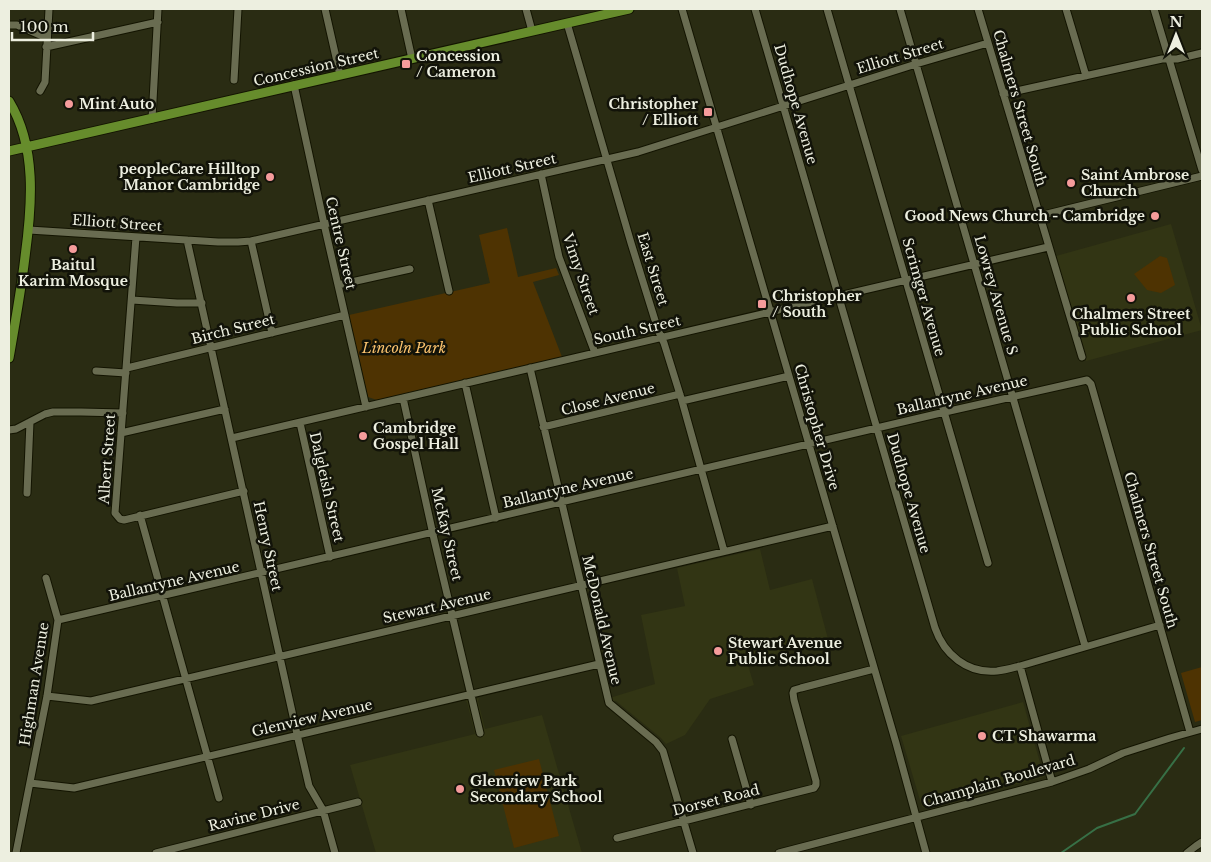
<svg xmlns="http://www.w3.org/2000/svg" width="1211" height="862" viewBox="0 0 1211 862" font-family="'Libre Baskerville',serif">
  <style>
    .built { fill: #323514 }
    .green { fill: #4e3302 }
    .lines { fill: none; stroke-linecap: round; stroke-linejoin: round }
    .stream { stroke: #377046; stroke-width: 2 }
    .minor-casing { stroke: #131400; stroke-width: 9 }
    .major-casing { stroke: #131400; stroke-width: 11 }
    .minor { stroke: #696c51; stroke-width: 7 }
    .major { stroke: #668c2c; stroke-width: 9 }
    .poi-dot { fill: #f59b9b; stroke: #121309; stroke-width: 2 }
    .labels { text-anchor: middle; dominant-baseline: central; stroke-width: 5; stroke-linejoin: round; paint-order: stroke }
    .poi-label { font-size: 14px; font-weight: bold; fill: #edefe0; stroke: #121309; text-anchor: start }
    .street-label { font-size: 14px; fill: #edefe0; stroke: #121309 }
    .park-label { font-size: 14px; font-style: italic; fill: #fac26e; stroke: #121309 }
  </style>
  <rect width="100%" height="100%" fill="#2a2c13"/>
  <!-- built -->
  <path class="built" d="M 1171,224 L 1202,330 L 1086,361 L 1086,355 L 1056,256 Z
    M 760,549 L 770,590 L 812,579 L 828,639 L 747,662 L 754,685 L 710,699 L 685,735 L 666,744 L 661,738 L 616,701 L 603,700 L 655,684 L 641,615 L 685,606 L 677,568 Z
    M 479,698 L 478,701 L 485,729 L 542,715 L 582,853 L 376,853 L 350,765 L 475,734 L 467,702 L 465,701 Z
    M 1023,702 L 1044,777 L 924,808 L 922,807 L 901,736 Z"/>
  <!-- green -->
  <path class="green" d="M 507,228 L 518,277 L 556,268 L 559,275 L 533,282 L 562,357 L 377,400 L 368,397 L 349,315 L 490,283 L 479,235 Z
    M 1160,256 L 1167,258 L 1175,285 L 1161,293 L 1147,290 L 1134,274 Z
    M 1202,667 L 1202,720 L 1195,722 L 1181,673 Z
    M 539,759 L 559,836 L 514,848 L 494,770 Z"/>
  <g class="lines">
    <!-- stream -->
    <path class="stream" d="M 1061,853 L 1097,828 L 1135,814 L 1184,748"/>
    <defs>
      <path id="minor" d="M 325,9 L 340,75
        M 401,9 L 412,59
        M 526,9 L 532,31
        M 682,9 L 896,743 L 926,853
        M 755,9 L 935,628 C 944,654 967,674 997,671 C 1005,670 1012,668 1020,666 L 1160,625
        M 827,9 L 988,563
        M 900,9 L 1085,646
        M 978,9 L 1082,357
        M 1066,9 L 1086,76
        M 1154,9 L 1202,170
        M 567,23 L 631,243 L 658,330 L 664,343 L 682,401 L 724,551
        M 9,25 L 17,25 L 47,38
        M 46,47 L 158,22
        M 234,80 L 238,9
        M 294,85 L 324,224 L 366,407
        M 40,91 L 45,82 L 49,9
        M 1003,94 L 1162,59 L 1177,59 L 1202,53
        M 152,119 L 158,9
        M 541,174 L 559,257 L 595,353
        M 428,200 L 449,291
        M 1039,216 L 1202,176
        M 29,230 L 218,242 L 238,242 L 251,241 L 638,152 L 916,64 L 988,43
        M 136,237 L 115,513 L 120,519 L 124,520 L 244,491
        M 187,240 L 299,743 L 309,786 L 323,810 L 335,853
        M 251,241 L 272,333
        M 338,285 L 410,269
        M 132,300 L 177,303 L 202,303
        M 127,368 L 345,315
        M 530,368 L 609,703 L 656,742 L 663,751 L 693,853
        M 96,371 L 126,373
        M 465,383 L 496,518
        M 403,398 L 434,539 L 480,733
        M 682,401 L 789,376
        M 300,423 L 330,557
        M 543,427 L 680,394
        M 9,430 L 16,429 L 45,414 L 53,412 L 81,412 L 123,413
        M 121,433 L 225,409
        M 232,438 L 1048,247
        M 27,493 L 30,422
        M 140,515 L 219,798
        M 58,620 L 945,412 L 1087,380 L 1091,384 L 1190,732
        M 1020,666 L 1052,782
        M 47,696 L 91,701 L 833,526
        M 732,739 L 751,805
        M 30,783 L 74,788 L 599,664
        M 617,838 L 814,788 L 816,785 L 816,781 L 794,700 L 793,693 L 794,690 L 801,688 L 874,669
        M 16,853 L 47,696 L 58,620 L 46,578
        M 156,853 L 358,802
        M 779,853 L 1052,782 L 1089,769 L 1123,753 L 1170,738 L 1202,729
        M 1187,853 L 1196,846 L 1202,842"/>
      <path id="major" d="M 9,101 C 37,147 32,205 25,257 C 21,291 15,324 9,358
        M 9,151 L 629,9"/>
    </defs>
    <!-- minor casing -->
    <use href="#minor" class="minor-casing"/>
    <!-- major casing -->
    <use href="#major" class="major-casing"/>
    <!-- minor -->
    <use href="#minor" class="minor"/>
    <!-- major -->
    <use href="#major" class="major"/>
  </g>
  <!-- markers -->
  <g class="poi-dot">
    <rect x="401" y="59" width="10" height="10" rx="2.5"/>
    <circle cx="69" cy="104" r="5"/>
    <rect x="703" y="107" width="10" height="10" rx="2.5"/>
    <circle cx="270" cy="177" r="5"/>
    <circle cx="1071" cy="183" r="5"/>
    <circle cx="1155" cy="216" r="5"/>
    <circle cx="73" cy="249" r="5"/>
    <circle cx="1131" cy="298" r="5"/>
    <rect x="757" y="299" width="10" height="10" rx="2.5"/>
    <circle cx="363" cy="436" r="5"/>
    <circle cx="718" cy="651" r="5"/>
    <circle cx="982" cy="736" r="5"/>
    <circle cx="460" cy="789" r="5"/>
  </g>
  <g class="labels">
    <!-- poi labels -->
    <g class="poi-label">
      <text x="416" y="56">Concession<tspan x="416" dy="16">/ Cameron</tspan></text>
      <text x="79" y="104">Mint Auto</text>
      <text x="698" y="104" text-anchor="end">Christopher<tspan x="698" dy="16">/ Elliott</tspan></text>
      <text x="260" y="169" text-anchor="end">peopleCare Hilltop<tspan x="260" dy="16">Manor Cambridge</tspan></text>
      <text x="1081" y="175">Saint Ambrose<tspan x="1081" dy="16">Church</tspan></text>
      <text x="1145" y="216" text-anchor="end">Good News Church - Cambridge</text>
      <text x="73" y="265" text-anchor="middle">Baitul<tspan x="73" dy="16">Karim Mosque</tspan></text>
      <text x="772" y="296">Christopher<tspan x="772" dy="16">/ South</tspan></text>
      <text x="1131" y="314" text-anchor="middle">Chalmers Street<tspan x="1131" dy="16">Public School</tspan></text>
      <text x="373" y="428">Cambridge<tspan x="373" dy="16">Gospel Hall</tspan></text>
      <text x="728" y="643">Stewart Avenue<tspan x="728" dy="16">Public School</tspan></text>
      <text x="992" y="736">CT Shawarma</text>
      <text x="470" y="781">Glenview Park<tspan x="470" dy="16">Secondary School</tspan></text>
    </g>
    <!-- street labels -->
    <g class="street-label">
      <text transform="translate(900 56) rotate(-17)">Elliott Street</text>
      <text transform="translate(316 67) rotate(-13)">Concession Street</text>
      <text transform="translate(796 104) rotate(74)">Dudhope Avenue</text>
      <text transform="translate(1020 108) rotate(74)">Chalmers Street South</text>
      <text transform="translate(512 168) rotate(-13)">Elliott Street</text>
      <text transform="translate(117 223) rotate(4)">Elliott Street</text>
      <text transform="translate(341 243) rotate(77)">Centre Street</text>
      <text transform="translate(653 269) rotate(73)">East Street</text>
      <text transform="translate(581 274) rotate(71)">Vimy Street</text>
      <text transform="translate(996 295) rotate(74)">Lowrey Avenue S</text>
      <text transform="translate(924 297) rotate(74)">Scrimger Avenue</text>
      <text transform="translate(233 329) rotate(-14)">Birch Street</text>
      <text transform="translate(637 330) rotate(-13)">South Street</text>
      <text transform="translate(962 395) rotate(-13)">Ballantyne Avenue</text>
      <text transform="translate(608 399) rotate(-14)">Close Avenue</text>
      <text transform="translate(817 427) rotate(74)">Christopher Drive</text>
      <text transform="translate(107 459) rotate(-86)">Albert Street</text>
      <text transform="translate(327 487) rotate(77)">Dalgleish Street</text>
      <text transform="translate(568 488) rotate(-13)">Ballantyne Avenue</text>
      <text transform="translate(909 493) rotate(74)">Dudhope Avenue</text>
      <text transform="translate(447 534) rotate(77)">McKay Street</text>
      <text transform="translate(268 546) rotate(78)">Henry Street</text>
      <text transform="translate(1151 550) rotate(74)">Chalmers Street South</text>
      <text transform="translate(174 581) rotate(-13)">Ballantyne Avenue</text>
      <text transform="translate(437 606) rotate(-13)">Stewart Avenue</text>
      <text transform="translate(602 620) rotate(77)">McDonald Avenue</text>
      <text transform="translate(34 684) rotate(-81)">Highman Avenue</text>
      <text transform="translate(312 718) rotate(-13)">Glenview Avenue</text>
      <text transform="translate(999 781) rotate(-16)">Champlain Boulevard</text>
      <text transform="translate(716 800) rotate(-14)">Dorset Road</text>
      <text transform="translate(254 815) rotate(-14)">Ravine Drive</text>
    </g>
    <!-- park labels -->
    <g class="park-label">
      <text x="404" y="348">Lincoln Park</text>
    </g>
  </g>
  <!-- border -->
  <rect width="1211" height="862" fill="none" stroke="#edefe0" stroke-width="20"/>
  <!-- north arrow -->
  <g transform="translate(1176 35)" stroke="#121309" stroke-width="4" paint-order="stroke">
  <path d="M0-4L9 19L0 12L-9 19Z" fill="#edefe0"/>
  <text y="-8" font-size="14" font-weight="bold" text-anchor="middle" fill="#edefe0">N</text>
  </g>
  <!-- scale -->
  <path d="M12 32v8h81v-8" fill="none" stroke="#edefe0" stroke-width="2.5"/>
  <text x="20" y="32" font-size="15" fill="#edefe0" stroke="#121309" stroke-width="4" paint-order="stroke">100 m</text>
</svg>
